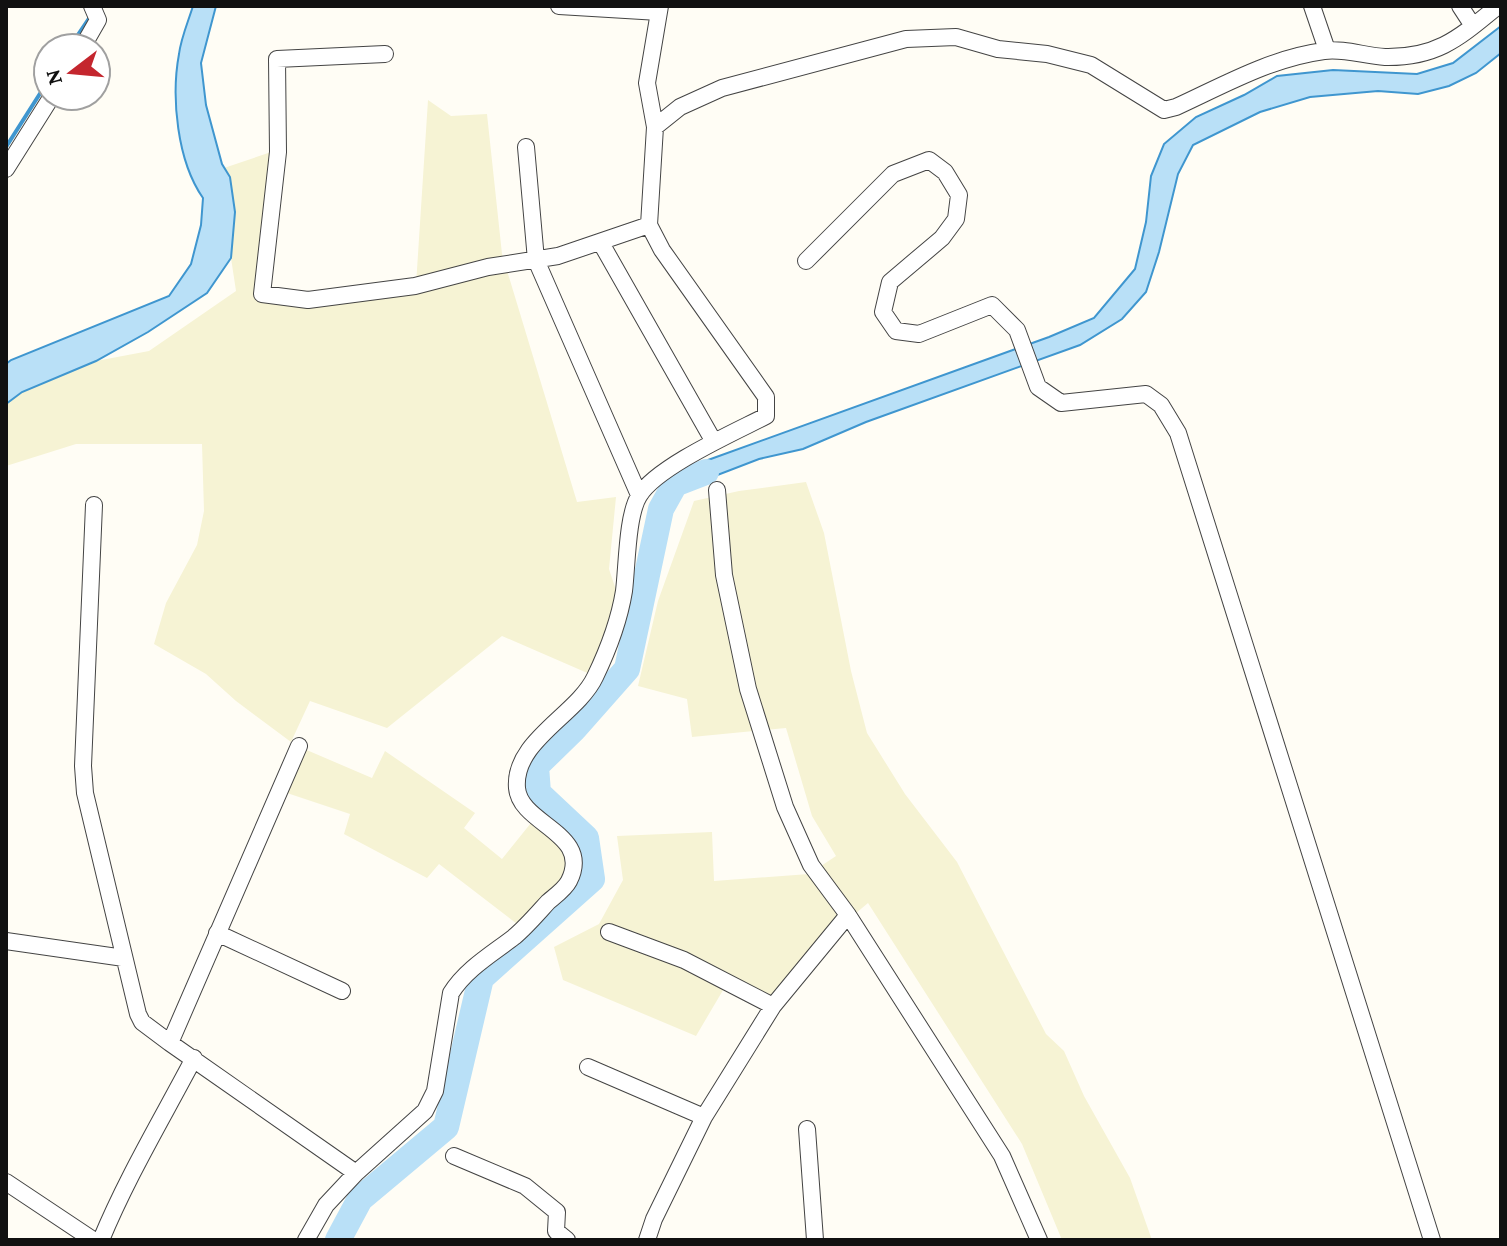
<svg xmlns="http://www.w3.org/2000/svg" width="1507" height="1246" viewBox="0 0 1507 1246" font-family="'Crimson Pro',serif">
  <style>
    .farmland { fill: #f6f3d4 }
    .water { fill: #b9e0f7; stroke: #3f96cf; stroke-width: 2 }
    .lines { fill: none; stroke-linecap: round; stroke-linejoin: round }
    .stream { stroke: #3f96cf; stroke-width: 4 }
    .river { stroke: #b9e0f7; stroke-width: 26 }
    .street-casing { stroke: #444; stroke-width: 18 }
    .street { stroke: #fff; stroke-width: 16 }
  </style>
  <rect width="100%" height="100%" fill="#fffdf5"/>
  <!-- farmland -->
  <path class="farmland" d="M 428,100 L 451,116 L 487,114 L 502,254 L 577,502 L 616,497 L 609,569 L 617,593 L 600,657 L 592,675 L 502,636 L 387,728 L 310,701 L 291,742 L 236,701 L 206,674 L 154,644 L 166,603 L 197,545 L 204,511 L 202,444 L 76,444 L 6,466 L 6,404 L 22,392 L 96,361 L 149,351 L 236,291 L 231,258 L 235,212 L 230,177 L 224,168 L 277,150 L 263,292 L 317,299 L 416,285 Z
    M 806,482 L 824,533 L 851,671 L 867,733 L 905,794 L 957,862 L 1046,1034 L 1064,1051 L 1084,1096 L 1130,1178 L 1152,1240 L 1062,1240 L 1022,1144 L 868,903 L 849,919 L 781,998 L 729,980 L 696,1036 L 563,980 L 554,947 L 599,924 L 623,880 L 617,836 L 712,832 L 714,881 L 809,874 L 836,856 L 812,816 L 786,728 L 692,737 L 687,699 L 638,686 L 658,601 L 694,501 L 739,491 Z
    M 302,748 L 372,778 L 385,751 L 475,813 L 464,828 L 502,859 L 539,813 L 570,860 L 560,882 L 517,924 L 439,864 L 427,878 L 344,834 L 350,814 L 287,793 Z"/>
  <!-- water -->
  <path class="water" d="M 193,6 L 216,6 L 201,63 L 206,105 L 222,164 L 230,177 L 235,212 L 231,258 L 207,293 L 148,332 L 96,361 L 22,392 L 6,404 L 6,364 L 11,360 L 169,296 L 191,264 L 201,225 L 203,198 C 177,161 171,97 179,54 C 181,38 188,22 193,6 Z
    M 1501,26 L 1501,53 L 1476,73 L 1449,86 L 1418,94 L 1378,91 L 1310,97 L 1260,112 L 1193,145 L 1178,174 L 1159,252 L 1146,292 L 1122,319 L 1080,345 L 866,422 L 803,449 L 759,459 L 689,486 L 675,484 L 683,472 L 708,460 L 1049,337 L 1094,318 L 1135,269 L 1146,222 L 1151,176 L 1164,144 L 1196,117 L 1244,95 L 1277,76 L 1333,70 L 1417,74 L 1453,63 Z"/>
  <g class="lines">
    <!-- stream -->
    <path class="stream" d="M 69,48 L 92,14
      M 6,147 L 48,81"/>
    <!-- river -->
    <path class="river" d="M 338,1240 L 360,1199 L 446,1127 L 481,978 L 592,879 L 586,838 L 538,793 L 536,766 L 574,729 L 627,669 L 661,509 L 675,484 L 706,472"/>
    <defs>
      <path id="street" d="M 559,6 L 659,12
        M 1312,6 L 1327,50
        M 1460,6 L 1473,26
        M 82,48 L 98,20 L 92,6
        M 385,54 L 277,59 L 278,152 L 262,294 L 308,300 L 415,286 L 488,267 L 558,256 L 649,225
        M 655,127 L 680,107 L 722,88 L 906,39 L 956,37 L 998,49 L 1047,54 L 1091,65 L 1164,110 L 1176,107 C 1224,85 1271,58 1324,51 C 1344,48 1365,56 1385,57 C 1438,58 1460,37 1498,6
        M 526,147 L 536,260 L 639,495
        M 6,169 L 52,96
        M 601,243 L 714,442
        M 806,261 L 893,174 L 929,160 L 945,172 L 959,195 L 956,219 L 942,238 L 890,282 L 883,312 L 896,331 L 919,334 L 992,305 L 1017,330 L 1038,387 L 1061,403 L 1146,394 L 1161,405 L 1178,433 L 1432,1240
        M 717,490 L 724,575 L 748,689 L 785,807 L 811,865 L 848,915 L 1002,1156 L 1039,1240
        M 94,505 L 83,766 L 85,793 L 138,1014 L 142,1022 L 170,1043 L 356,1173
        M 609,932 L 684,960 L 773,1006
        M 217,933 L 342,991
        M 6,941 L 124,958
        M 170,1043 L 299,746
        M 588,1067 L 704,1117
        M 807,1129 L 815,1240
        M 454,1156 L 525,1186 L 557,1212 L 556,1231 L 567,1240
        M 6,1182 L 93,1240
        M 101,1240 C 127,1177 162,1119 194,1058
        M 306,1240 L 326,1205 L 356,1173 L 425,1111 L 435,1091 L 451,993 C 466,969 492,954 514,937 C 526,927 537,914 548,902 C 555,896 565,889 569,881 C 593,833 520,825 517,788 C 513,741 577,715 595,677 C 608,650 619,622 624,591 C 627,567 627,515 639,496 C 656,467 735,432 766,416 L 766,397 L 662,250 L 649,225 L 655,127 L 647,83 L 660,6
        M 647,1240 L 654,1219 L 704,1117 L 773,1006 L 848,915"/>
    </defs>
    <!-- street casing -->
    <use href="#street" class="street-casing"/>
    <!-- street -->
    <use href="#street" class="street"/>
  </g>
  <!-- border -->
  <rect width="1507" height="1246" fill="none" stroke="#111111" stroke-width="16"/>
  <!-- north arrow -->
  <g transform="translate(72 72) rotate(254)"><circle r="38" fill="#ffffff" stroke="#a0a0a0" stroke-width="2"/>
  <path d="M0-6L14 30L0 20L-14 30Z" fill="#c4262e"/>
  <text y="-12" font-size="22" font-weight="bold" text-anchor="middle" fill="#111111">N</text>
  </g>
</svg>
